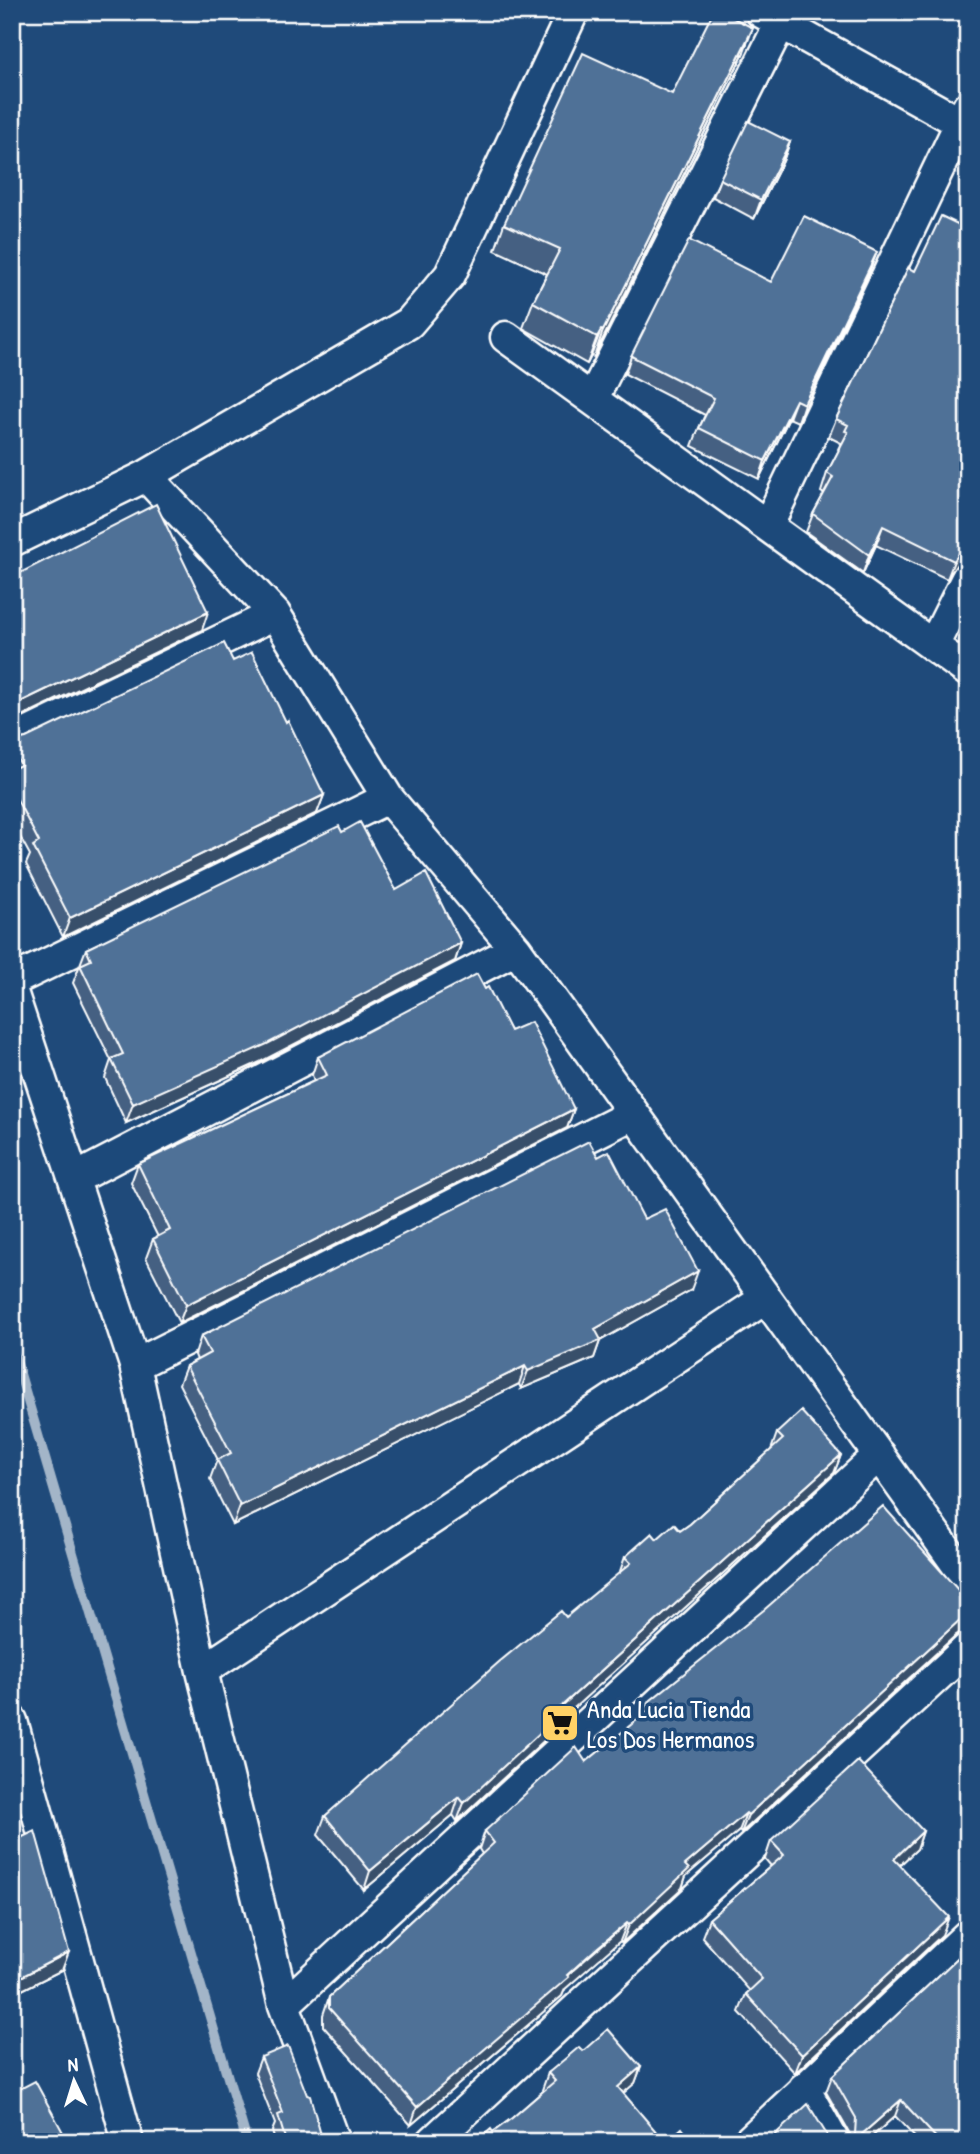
<svg xmlns="http://www.w3.org/2000/svg" width="980" height="2154" viewBox="0 0 980 2154" font-family="'Patrick Hand',sans-serif">
  <style>
    .lines { fill: none; stroke-linecap: round; stroke-linejoin: round }
    .stream { stroke: #a3b5c8; stroke-width: 10 }
    .street-casing { stroke: #fff; stroke-width: 35 }
    .street { stroke: #1f4a7a; stroke-width: 30 }
    .wall { fill: #456182; stroke: #fff; stroke-width: 2 }
    .shaded-wall { fill: #384f6a; stroke: #fff; stroke-width: 2 }
    .building { fill: #507197; stroke: #fff; stroke-width: 2 }
    .labels { text-anchor: middle; dominant-baseline: central; stroke-width: 7; stroke-linejoin: round; paint-order: stroke }
    .poi-label { font-size: 26px; fill: #fff; stroke: #1f4a7a; text-anchor: start }
  </style>
  <rect width="100%" height="100%" fill="#1f4a7a"/>
  <filter id="ink" filterUnits="userSpaceOnUse"><feTurbulence type="fractalNoise" baseFrequency=".0143" numOctaves="2"/><feDisplacementMap in="SourceGraphic" scale="14" xChannelSelector="R" yChannelSelector="G"/><feConvolveMatrix kernelMatrix="1 2 1 2 8 2 1 2 1" color-interpolation-filters="sRGB"/></filter>
  <g filter="url(#ink)">
    <g class="lines">
      <!-- stream -->
      <path class="stream" d="M 12,1347 L 247,2142"/>
      <defs>
        <path id="street" d="M 761,12 L 968,127
          M 506,337 L 968,671
          M 593,398 L 786,12
          M 146,476 L 275,614 L 388,798 L 516,949 L 968,1580
          M 768,525 L 968,107
          M 12,541 L 146,476 L 409,323 L 450,275 L 573,12
          M 933,646 L 968,576
          M 12,741 L 275,614
          M 12,981 L 388,798
          M 12,992 L 135,1365 L 202,1671 L 284,2005 L 334,2142
          M 74,1179 L 516,949
          M 135,1365 L 633,1114
          M 202,1671 L 766,1298
          M 12,1721 L 128,2142
          M 284,2005 L 879,1455
          M 804,2088 L 834,2142
          M 432,2142 L 968,1648
          M 748,2142 L 968,1935"/>
      </defs>
      <!-- street casing -->
      <use href="#street" class="street-casing"/>
      <!-- street -->
      <use href="#street" class="street"/>
    </g>
    <!-- wall -->
    <path class="wall" d="M 743,54 L 594,357 L 591,356 L 587,364 L 523,328 L 533,302 L 547,274 L 495,250 L 504,224 L 672,94 Z
      M 790,142 L 783,161 L 754,219 L 713,197 L 720,179 Z
      M 908,268 L 959,561 L 947,579 L 876,545 L 863,573 L 806,532 L 813,514 L 824,494 L 821,492 L 827,473 L 839,450 L 838,449 L 841,443 L 829,437 L 836,419 Z
      M 870,270 L 798,422 L 789,418 L 759,479 L 692,446 L 699,428 L 705,415 L 625,374 L 631,356 L 771,282 Z
      M 233,661 L 286,722 L 324,795 L 317,813 L 63,937 L 26,864 L 30,855 L 12,822 L 12,737 L 17,740 L 26,738 Z
      M 342,832 L 396,890 L 461,943 L 455,961 L 260,1062 L 126,1123 L 105,1078 L 111,1060 L 73,983 L 86,949 Z
      M 485,989 L 510,1031 L 574,1109 L 567,1128 L 179,1323 L 146,1258 L 153,1239 L 158,1237 L 131,1183 L 138,1164 L 314,1081 L 312,1075 L 318,1057 Z
      M 598,1157 L 644,1219 L 691,1290 L 600,1341 L 594,1358 L 521,1389 L 519,1384 L 233,1525 L 210,1479 L 217,1460 L 218,1460 L 179,1384 L 186,1366 L 197,1360 L 195,1355 L 201,1336 Z
      M 777,1433 L 841,1455 L 834,1473 L 554,1726 L 550,1735 L 457,1821 L 453,1815 L 364,1890 L 318,1835 L 325,1816 L 619,1574 L 625,1557 L 657,1539 L 680,1531 L 690,1524 L 771,1450 Z
      M 956,1635 L 741,1833 L 739,1831 L 686,1876 L 682,1888 L 622,1943 L 620,1941 L 592,1965 L 565,1989 L 562,1996 L 411,2125 L 323,2026 L 323,2015 L 329,1997 L 482,1854 L 479,1849 L 485,1831 L 586,1762 L 642,1716 L 646,1704 Z
      M 923,1831 L 917,1849 L 900,1865 L 942,1935 L 795,2073 L 739,2012 L 746,1994 L 750,1991 L 702,1937 L 709,1919 L 771,1866 L 765,1859 L 771,1841 Z
      M 12,1842 L 62,1970 L 12,1995 Z
      M 968,1948 L 968,2142 L 919,2142 L 895,2116 L 866,2142 L 844,2142 L 849,2140 L 850,2134 L 826,2092 L 832,2076 Z
      M 583,2051 L 641,2067 L 635,2083 L 623,2093 L 493,2132 L 512,2118 L 543,2091 L 542,2090 L 548,2073 Z
      M 261,2057 L 323,2142 L 275,2142 L 272,2131 L 275,2124 L 255,2073 Z"/>
    <!-- shaded-wall -->
    <path class="shaded-wall" d="M 753,28 L 743,54 L 594,357 L 603,331 Z
      M 790,142 L 783,161 L 754,219 L 761,200 Z
      M 877,252 L 870,270 L 798,422 L 804,404 Z
      M 601,330 L 591,356 L 587,364 L 597,337 Z
      M 796,400 L 789,418 L 759,479 L 765,461 Z
      M 883,526 L 876,545 L 863,573 L 869,555 Z
      M 966,543 L 968,543 L 968,561 L 959,561 L 947,579 L 954,561 Z
      M 208,612 L 202,630 L 12,721 L 12,706 Z
      M 324,795 L 317,813 L 63,937 L 70,918 Z
      M 461,943 L 455,961 L 260,1062 L 126,1123 L 133,1104 Z
      M 574,1109 L 567,1128 L 179,1323 L 186,1305 Z
      M 698,1271 L 691,1290 L 600,1341 L 594,1358 L 521,1389 L 528,1371 L 595,1329 Z
      M 525,1366 L 519,1384 L 233,1525 L 240,1506 Z
      M 841,1455 L 834,1473 L 554,1726 L 550,1735 L 457,1821 L 464,1803 L 554,1713 Z
      M 968,1614 L 968,1628 L 956,1635 L 741,1833 L 748,1815 L 963,1617 Z
      M 459,1797 L 453,1815 L 364,1890 L 370,1871 Z
      M 746,1813 L 739,1831 L 686,1876 L 682,1888 L 622,1943 L 629,1925 L 685,1865 Z
      M 923,1831 L 917,1849 L 887,1877 L 894,1859 Z
      M 949,1917 L 942,1935 L 795,2073 L 802,2055 Z
      M 627,1923 L 620,1941 L 565,1989 L 562,1996 L 411,2125 L 417,2107 Z
      M 69,1952 L 62,1970 L 12,1995 L 17,1979 Z
      M 641,2067 L 635,2083 L 612,2103 L 618,2087 Z
      M 901,2100 L 895,2116 L 866,2142 L 853,2142 Z
      M 65,2136 L 63,2142 L 54,2142 Z"/>
    <!-- building -->
    <path class="building" d="M 713,12 L 722,12 L 753,28 L 603,331 L 601,330 L 597,337 L 533,302 L 560,249 L 504,224 L 583,53 L 672,94 Z
      M 748,121 L 790,142 L 761,200 L 720,179 Z
      M 804,216 L 877,252 L 804,404 L 796,400 L 765,461 L 699,428 L 714,398 L 631,356 L 689,240 L 771,282 Z
      M 941,216 L 968,229 L 968,543 L 966,543 L 954,561 L 883,526 L 869,555 L 813,514 L 833,477 L 827,473 L 848,432 L 845,431 L 848,425 L 836,419 L 908,268 L 915,271 Z
      M 156,504 L 208,612 L 12,706 L 12,577 Z
      M 224,643 L 233,661 L 252,652 L 286,722 L 288,720 L 324,795 L 70,918 L 33,846 L 39,842 L 12,790 L 12,769 L 21,765 L 12,748 L 12,737 L 17,740 L 26,738 Z
      M 360,822 L 396,890 L 426,873 L 461,943 L 267,1044 L 133,1104 L 111,1059 L 123,1054 L 80,965 L 91,960 L 86,949 L 339,826 L 342,832 Z
      M 477,974 L 485,989 L 488,987 L 510,1031 L 531,1022 L 574,1109 L 186,1305 L 153,1239 L 170,1230 L 138,1164 L 327,1075 L 318,1057 Z
      M 589,1141 L 598,1157 L 609,1151 L 644,1219 L 665,1209 L 698,1271 L 595,1329 L 601,1340 L 528,1371 L 525,1366 L 240,1506 L 217,1460 L 231,1453 L 186,1366 L 210,1353 L 201,1336 Z
      M 801,1411 L 841,1455 L 554,1713 L 557,1717 L 464,1803 L 459,1797 L 370,1871 L 325,1816 L 499,1662 L 561,1611 L 566,1617 L 631,1563 L 625,1557 L 652,1533 L 657,1539 L 674,1524 L 680,1531 L 690,1524 L 783,1439 L 777,1433 Z
      M 883,1506 L 968,1601 L 968,1614 L 963,1617 L 748,1815 L 746,1813 L 685,1865 L 689,1869 L 629,1925 L 627,1923 L 598,1947 L 567,1975 L 569,1977 L 417,2107 L 329,2008 L 329,1997 L 494,1843 L 485,1831 L 576,1747 L 586,1762 L 650,1709 L 646,1704 L 765,1609 Z
      M 858,1761 L 923,1831 L 894,1859 L 949,1917 L 802,2055 L 746,1994 L 762,1979 L 709,1919 L 784,1855 L 771,1841 Z
      M 35,1831 L 69,1952 L 17,1979 L 12,1969 L 12,1842 Z
      M 968,1948 L 968,2142 L 940,2142 L 901,2100 L 853,2142 L 844,2142 L 849,2140 L 855,2134 L 856,2118 L 832,2076 Z
      M 608,2029 L 641,2067 L 618,2087 L 665,2142 L 476,2142 L 491,2129 L 493,2132 L 512,2118 L 555,2081 L 548,2073 L 579,2047 L 583,2051 Z
      M 288,2046 L 307,2095 L 310,2096 L 323,2142 L 286,2142 L 278,2115 L 283,2113 L 261,2057 Z
      M 35,2081 L 65,2136 L 54,2142 L 12,2142 L 12,2093 Z
      M 808,2104 L 830,2140 L 835,2142 L 767,2142 Z
      M 682,2128 L 693,2142 L 666,2142 Z"/>
  </g>
  <!-- icons -->
  <defs>
    <symbol id="supermarket-square" viewBox="-11 -11 22 22"><rect x="-9" y="-9" width="18" height="18" rx="4" fill="#ffd166" stroke="#1f4a7a"/><path d="M-6-5.5h2.5l.6 2H6L4.5 2H-2.5L-4.4-4H-6ZM-1.5 3.2a1.3 1.3 0 1 0 .1 0ZM3 3.2a1.3 1.3 0 1 0 .1 0Z" fill="#111"/></symbol>
  </defs>
  <g fill-rule="evenodd">
    <use href="#supermarket-square" x="538" y="1701" width="44" height="44"/>
  </g>
  <g class="labels">
    <!-- poi labels -->
    <g class="poi-label">
      <text x="587" y="1708">Anda Lucia Tienda<tspan x="587" dy="30">Los Dos Hermanos</tspan></text>
    </g>
  </g>
  <!-- margin -->
  <rect width="980" height="2154" fill="none" stroke="#1f4a7a" stroke-width="42"/>
  <rect x="21" y="21" width="938" height="2112" fill="none" stroke="#fff" stroke-width="2.5" filter="url(#ink)"/>
  <!-- north arrow -->
  <g transform="translate(74 2081) rotate(356)" stroke="#1f4a7a" stroke-width="5" paint-order="stroke">
  <path d="M0-5L12 26L0 18L-12 26Z" fill="#ffffff"/>
  <text y="-10" font-size="19" font-weight="bold" text-anchor="middle" fill="#ffffff">N</text>
  </g>
</svg>
